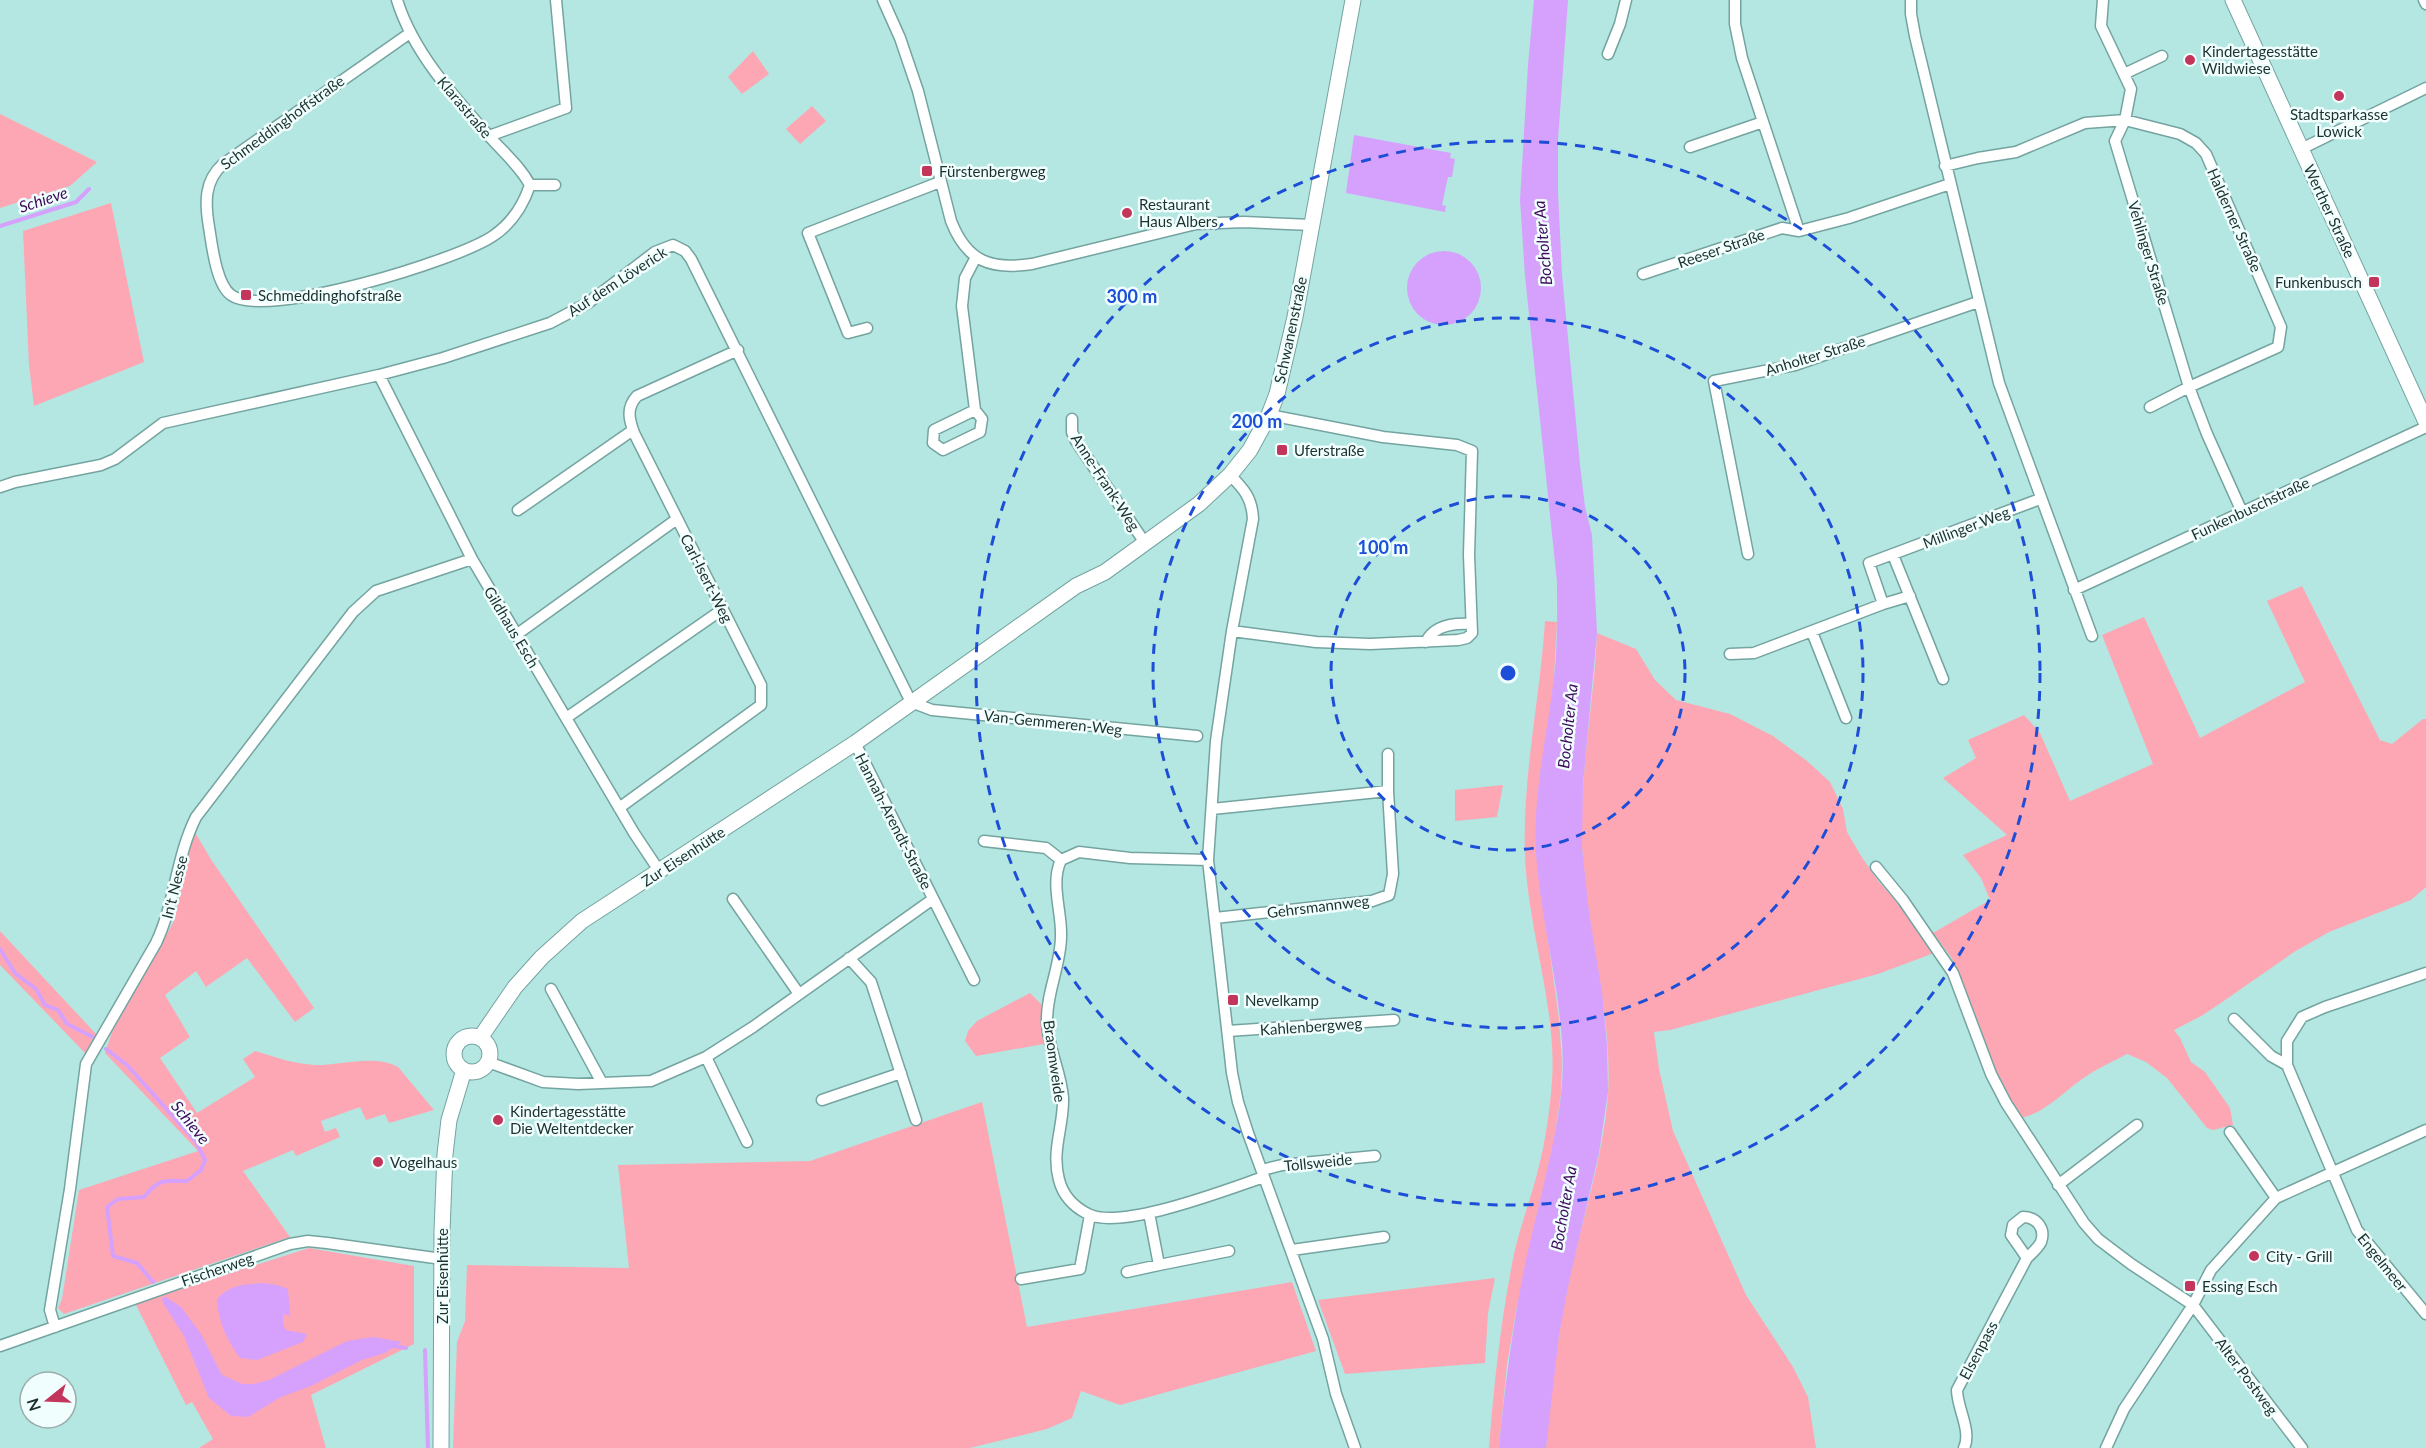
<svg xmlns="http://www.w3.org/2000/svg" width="2426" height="1448" viewBox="0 0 2426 1448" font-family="Lato,sans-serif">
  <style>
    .green { fill: #fea7b4 }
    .water { fill: #d5a1fc }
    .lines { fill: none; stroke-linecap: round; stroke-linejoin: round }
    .stream { stroke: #d5a1fc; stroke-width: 4 }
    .street-casing { stroke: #74a4a0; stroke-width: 13 }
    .secondary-casing { stroke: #74a4a0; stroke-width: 17 }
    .street { stroke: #fff; stroke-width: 10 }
    .secondary { stroke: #fff; stroke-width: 15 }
    .ring { fill: none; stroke: #1d4ed8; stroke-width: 3; stroke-dasharray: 10 8 }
    .poi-dot { fill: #c4355b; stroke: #f0fffe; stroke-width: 2 }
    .labels { text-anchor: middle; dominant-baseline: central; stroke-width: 5; stroke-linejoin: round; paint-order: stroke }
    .poi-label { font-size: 15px; fill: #1c302e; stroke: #f0fffe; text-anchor: start }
    .street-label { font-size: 15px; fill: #1c302e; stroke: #f0fffe }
    .water-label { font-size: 16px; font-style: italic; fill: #3f0a5b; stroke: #f0fffe }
    .centre { fill: #1d4ed8; stroke: #f0fffe; stroke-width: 3 }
    .ring-label { font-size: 18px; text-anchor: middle; font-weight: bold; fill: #1d4ed8; stroke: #f0fffe; stroke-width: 5; stroke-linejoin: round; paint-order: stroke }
  </style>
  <rect width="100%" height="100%" fill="#b4e6e2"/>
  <!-- green -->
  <path class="green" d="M 753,51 L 769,74 L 742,94 L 728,77 Z
    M 812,106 L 826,121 L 800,144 L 786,129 Z
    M 0,114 L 97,162 L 70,186 L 0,208 Z
    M 111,203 L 144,362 L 34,406 L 29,365 L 23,231 Z
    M 2302,586 L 2380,740 L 2392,744 L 2423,719 L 2426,719 L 2426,887 L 2411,900 L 2329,932 L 2294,952 L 2228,998 L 2203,1015 L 2174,1030 L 2180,1038 L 2191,1062 L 2205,1072 L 2230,1108 L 2233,1125 L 2213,1130 L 2207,1128 L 2167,1078 L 2146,1062 L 2127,1054 C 2112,1062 2096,1069 2082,1079 C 2065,1091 2041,1116 2019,1118 L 1999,1086 L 1961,977 L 1951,957 L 1933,933 L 1990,900 L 1981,878 L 1963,855 L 2007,835 L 1943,778 L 1976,758 L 1968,740 L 2024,715 L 2040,733 L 2070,801 L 2153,764 L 2102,635 L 2144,617 L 2200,738 L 2305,682 L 2267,601 Z
    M 1545,621 L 1557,622 L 1554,677 L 1536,852 L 1559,1019 L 1562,1063 L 1561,1094 L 1553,1146 L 1516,1311 L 1507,1364 L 1499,1448 L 1489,1448 C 1494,1383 1501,1318 1514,1254 C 1521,1223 1533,1193 1540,1162 C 1546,1137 1550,1108 1552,1081 C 1557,1009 1528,929 1525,856 C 1522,777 1540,700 1545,621 Z
    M 1597,633 L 1636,649 L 1655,680 L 1676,700 L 1730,714 L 1773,736 L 1807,761 L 1830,782 L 1843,809 L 1847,832 L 1861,856 L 1879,882 L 1900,905 L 1934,953 L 1878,974 L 1670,1030 L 1654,1032 L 1659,1069 L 1673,1131 L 1746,1295 L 1793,1367 L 1808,1397 L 1816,1448 L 1546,1448 C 1551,1392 1557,1336 1569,1281 C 1582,1220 1603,1158 1608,1095 C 1613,1011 1585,929 1582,846 C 1579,775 1594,705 1597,633 Z
    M 1503,785 L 1497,817 L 1455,821 L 1455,790 Z
    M 193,829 L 212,861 L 314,1008 L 295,1022 L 247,958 L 206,987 L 196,971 L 165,995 L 190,1037 L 160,1058 L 197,1113 L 255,1077 L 243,1059 L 255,1051 C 275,1057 294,1064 315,1065 C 341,1065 375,1054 398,1067 L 434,1110 L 389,1123 L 385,1114 L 366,1120 L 360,1107 L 321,1121 L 325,1132 L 336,1128 L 340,1137 L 296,1156 L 293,1150 L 243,1171 L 290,1237 L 64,1314 L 58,1308 L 62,1299 L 79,1190 L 198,1151 L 105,1053 L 112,1032 L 174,921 Z
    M 0,931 L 97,1035 L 86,1054 L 0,965 Z
    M 1030,993 L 1041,1004 L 1041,1023 L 1044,1044 L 976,1056 L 965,1041 L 968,1031 L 977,1021 Z
    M 982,1102 L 1027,1327 L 1292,1282 L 1316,1351 L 1120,1405 L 1081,1391 L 1072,1418 L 1047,1429 L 970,1448 L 453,1448 L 457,1342 L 465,1321 L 467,1265 L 629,1268 L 618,1165 L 810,1161 Z
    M 309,1248 L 414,1266 L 414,1344 L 311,1395 L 326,1448 L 199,1448 L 213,1439 L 192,1402 L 186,1405 L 135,1303 Z
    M 1495,1278 L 1488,1313 L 1485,1363 L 1345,1374 L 1318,1300 Z"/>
  <!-- water -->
  <path class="water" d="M 1534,0 L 1568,0 L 1558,140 L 1558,192 L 1562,274 L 1580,465 L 1585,507 L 1592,535 L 1597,633 L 1583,784 L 1582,848 L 1589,912 L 1602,992 L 1607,1044 L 1608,1092 L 1599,1153 L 1569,1282 L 1559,1335 L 1546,1448 L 1499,1448 C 1505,1385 1513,1322 1526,1260 C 1538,1205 1554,1151 1561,1096 C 1570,1016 1541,932 1536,853 C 1533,790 1547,738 1554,677 C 1558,646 1557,614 1557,582 L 1525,276 L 1520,200 L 1528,65 Z
    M 1354,135 L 1451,153 L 1450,158 L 1455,159 L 1452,177 L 1448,177 L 1442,205 L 1446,206 L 1445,212 L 1346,193 Z
    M1407 288a37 37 0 1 1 74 0a37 37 0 1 1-74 0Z
    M 263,1283 L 277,1285 L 288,1289 L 290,1316 L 283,1314 L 283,1325 L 286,1330 L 307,1334 L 303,1342 L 257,1360 L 240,1358 C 227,1340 218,1322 217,1299 C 230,1284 245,1284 263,1283 Z
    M 166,1297 L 181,1307 L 201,1334 L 222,1375 L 242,1384 L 254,1384 L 269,1380 L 347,1341 L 373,1337 L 402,1342 L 385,1353 L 362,1360 L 311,1386 L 281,1397 L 248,1417 L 231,1416 L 209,1398 L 184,1336 L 163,1303 L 162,1298 Z"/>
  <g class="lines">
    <!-- stream -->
    <path class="stream" d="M 0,226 L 76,202 L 89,189
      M 0,949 L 15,973 L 36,989 L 45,1005 L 58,1010 L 67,1024 L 93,1037
      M 106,1049 L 127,1065 L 196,1142 L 205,1160 L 201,1170 L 187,1181 C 163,1181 160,1178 144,1197 L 118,1199 L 107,1207 L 113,1256 L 137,1263 L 153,1282
      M 393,1346 L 406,1348
      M 425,1350 L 428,1448"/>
    <defs>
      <path id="street" d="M 397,0 C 413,52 454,97 489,136 C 503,152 520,166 530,185
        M 883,0 L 900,38 L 918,91 L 951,221 C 967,262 991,270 1032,264 L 1196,224 L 1244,222 L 1312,225
        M 1735,0 L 1735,24 L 1742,58 L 1799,231 L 1849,218 L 1950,184
        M 1911,0 L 1911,14 L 1915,36 L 1999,383 L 2092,636
        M 2103,0 L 2101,26 L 2131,89 L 2125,120 L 2115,141 L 2189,387 L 2207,434 L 2242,512
        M 2424,0 L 2426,4
        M 410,33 L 223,164 C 204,181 205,203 209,227 C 212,245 216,284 231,295 C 265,320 458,260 493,236 C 511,224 523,206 530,185
        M 1608,54 L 1620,24 L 1626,0
        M 2124,74 L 2162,56
        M 489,136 L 566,108 L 556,0
        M 1690,147 L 1763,122
        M 2301,149 L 2426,88
        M 1945,166 L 1978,158 L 2016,152 L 2085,123 L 2125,120 L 2180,134 L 2196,143 L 2206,154 L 2281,327 L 2278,347 L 2189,387 L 2150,407
        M 530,185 L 555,185
        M 1643,274 L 1782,228 L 1799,231
        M 867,328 L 848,333 L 808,233 L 940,182
        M 379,375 L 472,559 L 634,833 L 660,872
        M 975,410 L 982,419 L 980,432 L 943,450 L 933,443 L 934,430 L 975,410 L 962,306 L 965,278 L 976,257
        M 1072,419 L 1072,432 L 1076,441 L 1145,543
        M 1230,475 C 1244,489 1252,498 1253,519 L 1232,631 L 1216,741 L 1208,860 L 1232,1073 L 1238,1102 L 1248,1133 L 1323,1339 L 1336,1394 L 1355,1448
        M 0,487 L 15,482 L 101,465 L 115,459 L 163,423 L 379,375 L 443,358 L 550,323 L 588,303 L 655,252 L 673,245 L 685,251 L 691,259 L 911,702 L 932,710 L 1197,736
        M 518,510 L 633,430
        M 1748,554 L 1714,381 L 1795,365 L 1978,302
        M 1893,555 L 1943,679
        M 2074,590 L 2426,427
        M 1883,604 L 1910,596
        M 1232,631 L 1316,642 L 1370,644 L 1458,640 L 1467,638 L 1472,633 L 1469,555 L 1472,451 L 1457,445 L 1383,437 L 1269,415
        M 1812,632 L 1846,718
        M 516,635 L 677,519
        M 1426,642 C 1434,625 1455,623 1471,624
        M 1730,654 L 1754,653 L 1883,604 L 1869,563 L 2040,499
        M 566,718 L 723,609
        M 855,743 L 974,980
        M 1388,754 L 1388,791
        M 619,808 L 761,705 L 761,685 L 634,433 C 629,419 626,408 637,396 L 738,350
        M 1212,809 L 1388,791 L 1393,874 L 1389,895 L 1372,901 L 1215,918
        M 984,841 L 1046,848 L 1061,860
        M 1208,860 L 1130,858 L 1079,852 L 1061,860 C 1050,883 1062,912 1061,936 C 1061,965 1046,993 1047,1022 C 1048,1048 1061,1072 1063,1098 C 1064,1126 1051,1150 1059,1180 C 1063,1195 1074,1207 1088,1214 C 1121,1231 1228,1189 1264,1177
        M 1876,867 L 1903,900 L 1953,973 L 1991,1074 L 2006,1103 L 2084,1223 L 2098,1239 L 2131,1264 L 2193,1305 L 2302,1448
        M 733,899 L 799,994
        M 849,958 L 871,982 L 916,1120
        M 2426,973 L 2325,1007 L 2302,1017 L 2287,1041 L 2287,1065 L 2357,1230 L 2426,1314
        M 551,989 L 602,1083
        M 2234,1019 L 2271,1056 L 2287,1065
        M 1228,1031 L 1394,1020
        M 706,1057 L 747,1142
        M 488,1062 L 543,1082 L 578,1084 L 651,1081 L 706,1057 L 753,1027 L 933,899
        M 822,1100 L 901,1073
        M 2230,1132 L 2276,1198
        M 1262,1170 L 1282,1165 L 1375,1156
        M 2058,1185 L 2137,1125
        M 1292,1250 L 1384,1237
        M 1159,1265 L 1229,1251
        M 1127,1272 L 1159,1265 L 1149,1213
        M 1021,1279 L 1080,1269 L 1090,1215
        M 55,1327 L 50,1310 L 70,1189 L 86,1064 L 156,943 C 175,903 176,857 196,817 L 353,612 L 376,591 L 472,559
        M 0,1346 L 290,1244 L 308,1241 L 327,1243 L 442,1259
        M 1964,1448 C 1972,1431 1957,1408 1957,1390 L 2027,1258 C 2032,1253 2038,1248 2041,1242 C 2046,1228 2036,1217 2023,1217 L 2013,1225 L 2011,1235 L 2027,1258
        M 2106,1448 L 2124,1409 L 2193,1305 L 2211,1270 L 2276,1198 L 2426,1130"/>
      <path id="secondary" d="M 2233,0 L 2426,422
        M454 1054a18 18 0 1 1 36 0a18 18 0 1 1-36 0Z
        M 480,1038 L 515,987 L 542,957 L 582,921 L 855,743 L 1076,586 L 1105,572 L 1199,504 L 1230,475 L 1250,450 L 1269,415 L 1277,394 L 1295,317 L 1353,0
        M 441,1448 L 442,1231 L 445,1154 L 449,1120 L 464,1070"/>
    </defs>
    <!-- street casing -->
    <use href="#street" class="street-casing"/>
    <!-- secondary casing -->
    <use href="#secondary" class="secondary-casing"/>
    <!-- street -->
    <use href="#street" class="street"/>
    <!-- secondary -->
    <use href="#secondary" class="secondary"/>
  </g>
  <!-- distance rings -->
  <g class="ring">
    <circle cx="1508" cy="673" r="177"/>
    <circle cx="1508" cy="673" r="355"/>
    <circle cx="1508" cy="673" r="532"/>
  </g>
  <!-- markers -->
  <g class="poi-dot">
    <circle cx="2190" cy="60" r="6"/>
    <circle cx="2339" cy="96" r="6"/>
    <rect x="921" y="165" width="12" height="12" rx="3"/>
    <circle cx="1127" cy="213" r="6"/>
    <rect x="2368" y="276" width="12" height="12" rx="3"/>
    <rect x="240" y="289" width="12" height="12" rx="3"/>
    <rect x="1276" y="444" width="12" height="12" rx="3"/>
    <rect x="1227" y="994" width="12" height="12" rx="3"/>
    <circle cx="498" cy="1120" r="6"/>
    <circle cx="378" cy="1162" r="6"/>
    <circle cx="2254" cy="1256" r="6"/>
    <rect x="2184" y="1280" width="12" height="12" rx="3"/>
  </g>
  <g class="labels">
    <!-- poi labels -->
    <g class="poi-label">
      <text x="2202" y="51">Kindertagesstätte<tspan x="2202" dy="17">Wildwiese</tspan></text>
      <text x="2339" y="114" text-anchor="middle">Stadtsparkasse<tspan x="2339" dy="17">Lowick</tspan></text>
      <text x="939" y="171">Fürstenbergweg</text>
      <text x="1139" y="204">Restaurant<tspan x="1139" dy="17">Haus Albers</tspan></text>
      <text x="2362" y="282" text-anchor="end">Funkenbusch</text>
      <text x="258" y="295">Schmeddinghofstraße</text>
      <text x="1294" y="450">Uferstraße</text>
      <text x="1245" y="1000">Nevelkamp</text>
      <text x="510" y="1111">Kindertagesstätte<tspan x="510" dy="17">Die Weltentdecker</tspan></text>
      <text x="390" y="1162">Vogelhaus</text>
      <text x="2266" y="1256">City - Grill</text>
      <text x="2202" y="1286">Essing Esch</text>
    </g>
    <!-- street labels -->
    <g class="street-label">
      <text transform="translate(465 107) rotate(50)">Klarastraße</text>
      <text transform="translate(282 122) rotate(-36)">Schmeddinghoffstraße</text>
      <text transform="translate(2330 211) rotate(65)">Werther Straße</text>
      <text transform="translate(2235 220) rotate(66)">Halderner Straße</text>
      <text transform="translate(1721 248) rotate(-19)">Reeser Straße</text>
      <text transform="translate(2149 253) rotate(73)">Vehlinger Straße</text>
      <text transform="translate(617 281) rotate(-33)">Auf dem Löverick</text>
      <text transform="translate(1290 330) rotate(-78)">Schwanenstraße</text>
      <text transform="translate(1815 355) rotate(-17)">Anholter Straße</text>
      <text transform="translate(1106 482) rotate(57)">Anne-Frank-Weg</text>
      <text transform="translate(2250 508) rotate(-25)">Funkenbuschstraße</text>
      <text transform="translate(1966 527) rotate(-21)">Millinger Weg</text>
      <text transform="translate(707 578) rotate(63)">Carl-Isert-Weg</text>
      <text transform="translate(512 627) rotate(59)">Gildhaus Esch</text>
      <text transform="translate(1053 722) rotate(6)">Van-Gemmeren-Weg</text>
      <text transform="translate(894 821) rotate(63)">Hannah-Arendt-Straße</text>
      <text transform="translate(683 856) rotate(-33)">Zur Eisenhütte</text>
      <text transform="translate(174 887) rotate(-76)">In't Nesse</text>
      <text transform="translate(1318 906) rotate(-7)">Gehrsmannweg</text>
      <text transform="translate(1311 1026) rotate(-4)">Kahlenbergweg</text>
      <text transform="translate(1055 1061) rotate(82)">Braomweide</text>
      <text transform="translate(1318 1162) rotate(-6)">Tollsweide</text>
      <text transform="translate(2383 1262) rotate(51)">Engelmeer</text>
      <text transform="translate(217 1269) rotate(-19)">Fischerweg</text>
      <text transform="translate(442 1276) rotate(-90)">Zur Eisenhütte</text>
      <text transform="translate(1978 1350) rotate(-62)">Elsenpass</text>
      <text transform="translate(2247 1376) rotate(53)">Alter Postweg</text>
    </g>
    <!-- water labels -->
    <g class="water-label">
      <text transform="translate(43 199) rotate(-18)">Schieve</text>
      <text transform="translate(1542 243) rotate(-95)">Bocholter Aa</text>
      <text transform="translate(1567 726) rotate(-84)">Bocholter Aa</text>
      <text transform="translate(191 1122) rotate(51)">Schieve</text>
      <text transform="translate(1563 1208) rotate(-80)">Bocholter Aa</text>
    </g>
  </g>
  <circle cx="1508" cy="673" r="9" class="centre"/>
  <g class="ring-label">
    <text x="1132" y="303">300 m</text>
    <text x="1257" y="428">200 m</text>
    <text x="1383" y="554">100 m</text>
  </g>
  <!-- north arrow -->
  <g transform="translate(48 1400) rotate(252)"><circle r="28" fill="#f0fffe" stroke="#9bacab" stroke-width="1.5"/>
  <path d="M0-4.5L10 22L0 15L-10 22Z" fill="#c4355b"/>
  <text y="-9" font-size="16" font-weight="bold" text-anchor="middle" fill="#1c302e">N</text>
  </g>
</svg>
